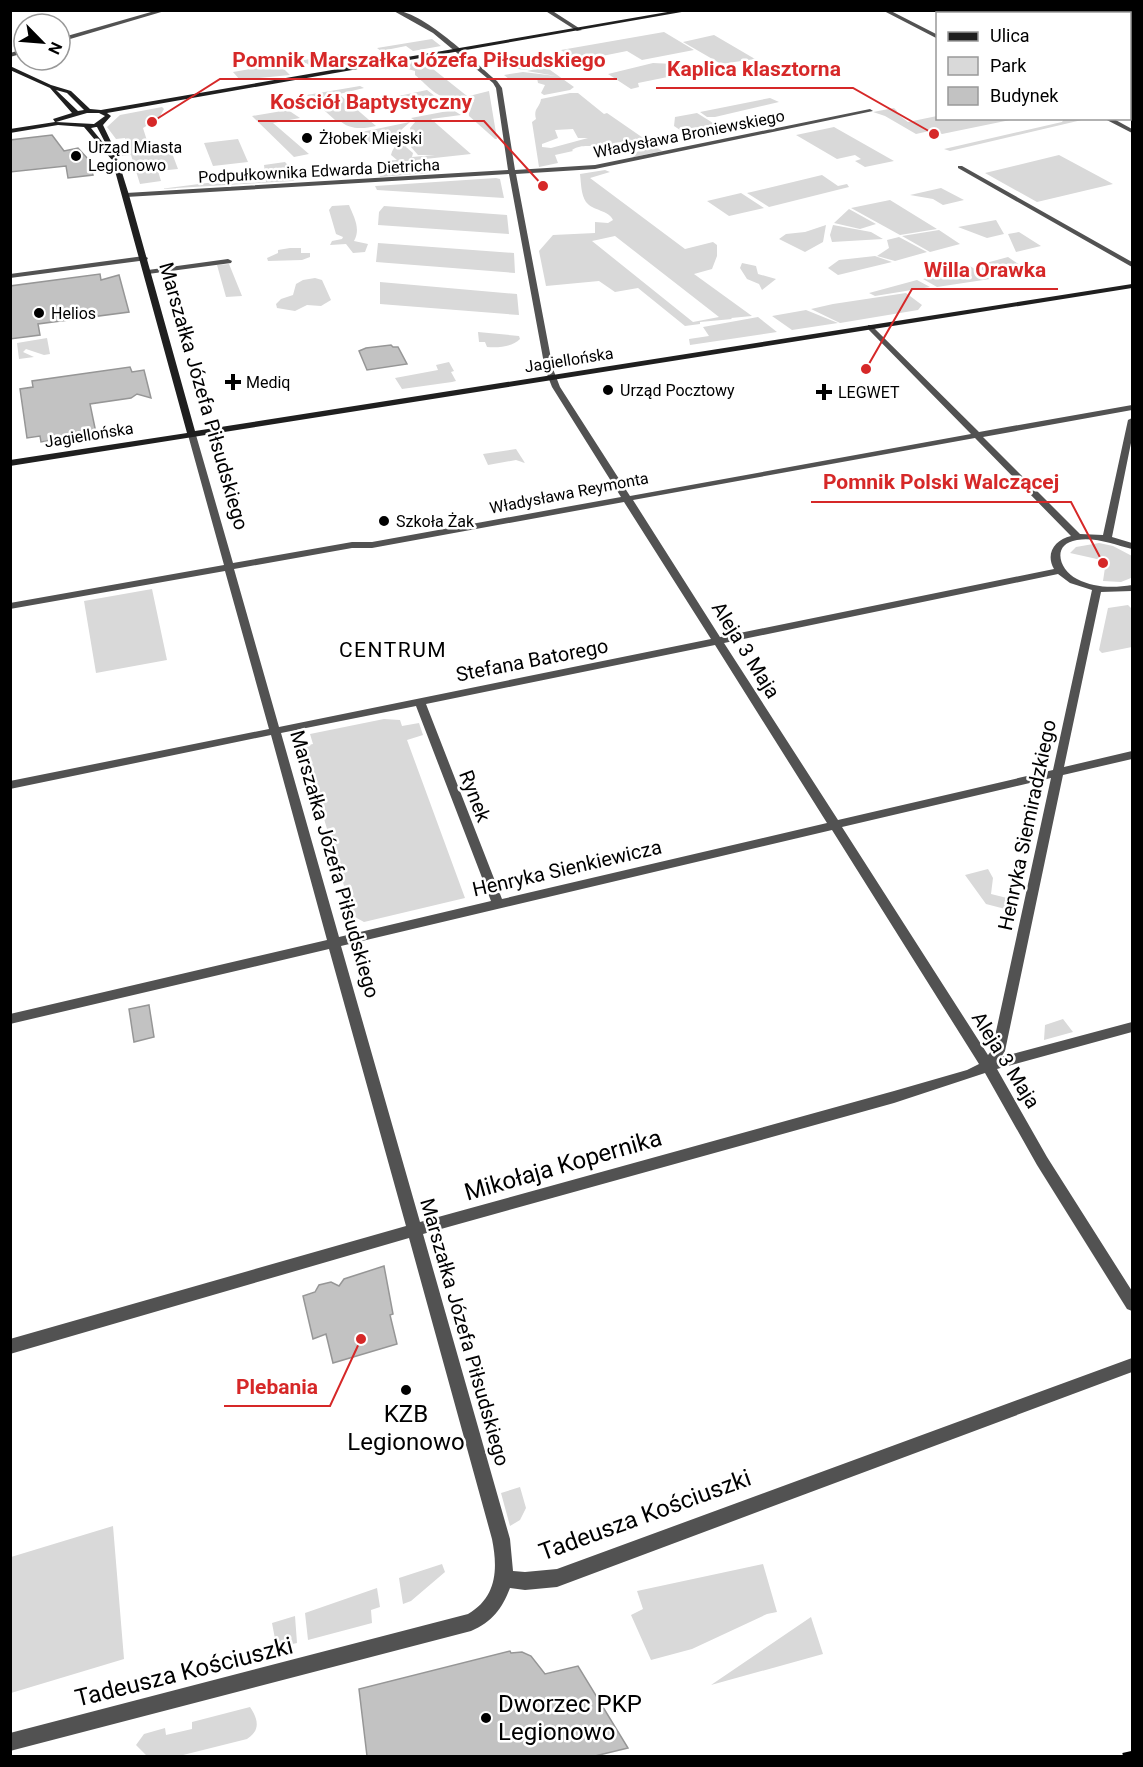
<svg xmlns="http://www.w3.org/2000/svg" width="1143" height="1767" viewBox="0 0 1143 1767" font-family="Roboto,sans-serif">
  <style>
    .green { fill: #d9d9d9; fill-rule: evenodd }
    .building { fill: #c2c2c2; stroke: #969696; stroke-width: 1.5 }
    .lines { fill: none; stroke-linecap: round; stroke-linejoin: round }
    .street { fill: #525252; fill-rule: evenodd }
    .secondary { fill: #1f1f1f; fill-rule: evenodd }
    .rail { stroke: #000; stroke-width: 6; stroke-dasharray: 13 4.5 2 4.5; stroke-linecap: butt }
    .poi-dot { fill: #000; stroke: #fff; stroke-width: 2 }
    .labels { text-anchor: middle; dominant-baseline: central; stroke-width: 5; stroke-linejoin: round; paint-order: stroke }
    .far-street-label { font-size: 16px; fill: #000; stroke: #fff }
    .far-poi-label { font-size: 16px; fill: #000; stroke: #fff; text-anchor: start }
    .street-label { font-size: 20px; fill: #000; stroke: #fff }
    .neighbourhood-label { font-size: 21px; letter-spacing: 1.5px; fill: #000; stroke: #fff }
    .near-street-label { font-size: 24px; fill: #000; stroke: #fff }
    .near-poi-label { font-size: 24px; fill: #000; stroke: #fff }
    .leader { fill: none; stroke: #d62828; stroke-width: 2 }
    .callout-dot { fill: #d62828; stroke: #fff; stroke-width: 2 }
    .callout-label { font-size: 21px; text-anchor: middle; font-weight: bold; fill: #d62828; stroke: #fff; stroke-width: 5; stroke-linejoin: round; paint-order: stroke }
  </style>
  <rect width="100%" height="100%" fill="#fff"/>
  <!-- green -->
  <path class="green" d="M 664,32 L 694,50 L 642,60 L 627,51 L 577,61 L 561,50 Z
    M 714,35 L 755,59 L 721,64 L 683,42 Z
    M 432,39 L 441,46 L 413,51 L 406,46 L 381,51 L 377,48 Z
    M 340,54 L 352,62 L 313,68 L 306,63 L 288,67 L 289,69 L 287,69 L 281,64 Z
    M 530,56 L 546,66 L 524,70 L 498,65 L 506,64 L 503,61 Z
    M 438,57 L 442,61 L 428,65 L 467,96 C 440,104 434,91 415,75 L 415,71 L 408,69 L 412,61 Z
    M 653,63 L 716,66 L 717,67 L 638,83 L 639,87 L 631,89 L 608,74 Z
    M 279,64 L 290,75 L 240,80 L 233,72 Z
    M 546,67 L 574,87 L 570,90 L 544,95 L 541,93 L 545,85 L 538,83 L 537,78 L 509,79 L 504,75 L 523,72 L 556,76 L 527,71 Z
    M 360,86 L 364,88 L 339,94 L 376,126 C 363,129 349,130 339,120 L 335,120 L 307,95 Z
    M 427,90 L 440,100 L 401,107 L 389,98 Z
    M 489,91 L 497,139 L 495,139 L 469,116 L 468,107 L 461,105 L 474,102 L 469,96 Z
    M 570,93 L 578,93 L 604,114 L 607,113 L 662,151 L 634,157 L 629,154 L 648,149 C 641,133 613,145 599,146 C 589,147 582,144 572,150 L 573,151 L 555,155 L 558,163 L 539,167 L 532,122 L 536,119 C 533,108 540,108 541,99 ZM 573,129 L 578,138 L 588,138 L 551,148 L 542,147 L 542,144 L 558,138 L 555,130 Z
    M 770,98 L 779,102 L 715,117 L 707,117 L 700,112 Z
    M 162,107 L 164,109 L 159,118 L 143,128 L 149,147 L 169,145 L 178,169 L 158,171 L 161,181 L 140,184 L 131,155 L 121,156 L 119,150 L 128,149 L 125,138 L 116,139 L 107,127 L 120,115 Z
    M 894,108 L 897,111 L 896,113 L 908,122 L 937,116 L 938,118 L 1015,119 L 942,134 L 934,130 L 916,134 L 885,116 L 873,112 Z
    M 288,110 L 300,118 L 273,123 L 309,154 L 294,157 L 252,116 Z
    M 453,110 L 461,115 L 431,119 L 471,154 L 416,160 L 420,170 L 426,170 L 428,173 L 380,177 L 378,172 L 386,170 L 385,161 L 397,160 L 391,155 C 393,146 399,143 406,140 L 408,142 L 406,147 L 413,153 L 412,157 L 435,155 L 418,155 L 411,147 L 413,143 L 410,128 L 416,121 L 411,118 Z
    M 697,113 L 729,133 L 722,135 L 680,130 L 674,126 L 675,117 Z
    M 1064,119 L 1086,119 L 950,151 L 944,149 L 1062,122 Z
    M 410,122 L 391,139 L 383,133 L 378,134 L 382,138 L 359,146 L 347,135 Z
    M 834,127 L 894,161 L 865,167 L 855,161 L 861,159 L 855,155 L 837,159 L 796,135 Z
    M 238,139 L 248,162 L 213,166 L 204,143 Z
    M 1059,155 L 1113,184 L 1037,202 L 985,173 Z
    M 285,162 L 295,173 L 300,172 L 300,176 L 293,181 L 160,189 L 207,183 L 224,184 L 266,182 L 264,165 Z
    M 605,170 L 610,172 L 590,178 L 685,249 L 713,242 L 717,245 L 717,256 L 712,269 L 694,274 L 752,316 L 731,318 L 732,319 L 700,322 L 700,324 L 685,326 L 638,288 L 615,292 L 599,281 L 546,286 L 539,251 L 553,235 L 595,233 L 595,222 L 608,223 L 613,220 C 609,210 593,211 586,202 C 581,195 581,182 580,174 ZM 615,236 L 719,317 L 693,322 L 592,241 Z
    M 822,175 L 838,186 L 847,184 L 849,187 L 769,207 L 747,193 Z
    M 496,178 L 500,179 L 504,198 L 377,190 L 375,186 Z
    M 941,188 L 964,200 L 943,205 L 933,199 L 910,195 Z
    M 741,193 L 764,208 L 729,216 L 707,201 Z
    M 890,200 L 937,229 L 900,235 L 851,208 Z
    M 349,205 C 354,217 361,229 354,241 L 368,244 L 365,252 L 353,253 L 346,244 L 330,245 L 332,241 L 342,239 L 343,237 L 336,234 L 329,210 L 332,206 Z
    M 384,206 L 507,215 L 509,234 L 378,225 L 379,212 Z
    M 849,209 L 876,224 L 860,229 L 834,223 Z
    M 996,220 L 1004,234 L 987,238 L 958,227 Z
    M 826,225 L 823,242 L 805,252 L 779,239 L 786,234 L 805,232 Z
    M 833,225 L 871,232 L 883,239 L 832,242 L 830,235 Z
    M 939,230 L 960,244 L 930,252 L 902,236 Z
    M 1019,232 L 1041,246 L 1016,252 L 1008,234 Z
    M 899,237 L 927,252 L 895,261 L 877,256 L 889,248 L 887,240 Z
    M 378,243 L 514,253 L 515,273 L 376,262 Z
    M 290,248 L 301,248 L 301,253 L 310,253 L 310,257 L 302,260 L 268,261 L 267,258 L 278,253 L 278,250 Z
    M 875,256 L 892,262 L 838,275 L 828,268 L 839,260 Z
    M 1008,257 L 1032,273 L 997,278 L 975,266 Z
    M 742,263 L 756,266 L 758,274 L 776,279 L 762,290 L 759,284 L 747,279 L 740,268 Z
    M 229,264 L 242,296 L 226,297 L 217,265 Z
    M 970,266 L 990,279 L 937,287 L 923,279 Z
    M 315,278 L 322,280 L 331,300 L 321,306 L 307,305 L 295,311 L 277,308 L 276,304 L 281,299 L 293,295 L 296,284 L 303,280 Z
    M 917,280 L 930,287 L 875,296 L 869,293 Z
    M 380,282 L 517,294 L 519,315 L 380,304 Z
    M 906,293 L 922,305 L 918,310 L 840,323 L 811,309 L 833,304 Z
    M 806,310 L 838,323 L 792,330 L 772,316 Z
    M 758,317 L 777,332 L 690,345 L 689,339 L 709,336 L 703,327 Z
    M 478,332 L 519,336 L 520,339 C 512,347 498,348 487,347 L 485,342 L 479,342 Z
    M 47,338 L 50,354 L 44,355 L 26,349 L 23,352 L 34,357 L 19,359 L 17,343 Z
    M 449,362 L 454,371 L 451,372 L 456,381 L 452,382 L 402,389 L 395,378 L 438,370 L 436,365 Z
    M 516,449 L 525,463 L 516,460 L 488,465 L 483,454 Z
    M 1099,543 L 1113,546 L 1132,556 L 1131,578 L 1121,582 L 1103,581 L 1106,561 L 1070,553 L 1076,547 Z
    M 152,589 L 167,660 L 96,673 L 84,601 Z
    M 1128,605 L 1132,609 L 1132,647 L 1102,653 L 1099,650 L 1108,608 Z
    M 384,719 L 400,720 L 402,726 L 419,723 L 423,735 L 407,740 L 465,898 L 364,922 L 353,916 L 319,802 L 315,800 L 299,747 L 313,744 L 310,734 Z
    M 988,869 L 993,878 L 991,894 L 1011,899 L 1009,910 L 986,904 L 965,875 Z
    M 1063,1019 L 1073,1032 L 1044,1040 L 1045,1025 Z
    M 520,1487 L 526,1508 L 520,1520 L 510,1526 L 501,1493 Z
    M 113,1526 L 124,1659 L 11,1693 L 11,1557 Z
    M 442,1564 L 445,1572 L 411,1601 L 403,1604 L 399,1578 Z
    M 763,1564 L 777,1612 L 767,1614 L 692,1649 L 651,1660 L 631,1615 L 643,1609 L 637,1591 Z
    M 377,1588 L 380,1607 L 371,1610 L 372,1623 L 308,1640 L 305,1613 Z
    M 295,1616 L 297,1643 L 279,1647 L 276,1644 L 272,1623 Z
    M 811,1617 L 823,1654 L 711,1685 Z
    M 250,1707 C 258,1719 261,1730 247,1739 L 179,1756 L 147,1756 L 136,1745 L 144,1734 L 165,1728 L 166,1735 L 192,1729 L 192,1722 Z"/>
  <!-- building -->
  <path class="building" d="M 52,135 L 64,151 L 78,148 L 89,160 L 93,175 L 68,178 L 66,166 L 10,172 L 10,140 Z
    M 100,274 L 101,280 L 119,275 L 129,312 L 38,324 L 40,335 L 10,339 L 10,286 Z
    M 391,345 L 393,347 L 398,347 L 407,364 L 367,370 L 359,351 L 366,348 Z
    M 130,367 L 132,372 L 144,370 L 151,398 L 137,394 L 131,398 L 90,404 L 96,433 L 41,442 L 40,436 L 27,438 L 20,389 L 33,387 L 32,381 Z
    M 149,1005 L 154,1037 L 134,1042 L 129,1009 Z
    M 384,1266 L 393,1314 L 390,1315 L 397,1344 L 333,1363 L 326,1334 L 313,1339 L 303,1296 L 315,1292 L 319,1285 L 331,1282 L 339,1286 L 344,1279 Z
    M 510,1651 L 511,1653 L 522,1652 L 531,1656 L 545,1674 L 578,1666 L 628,1748 L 595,1756 L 367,1756 L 359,1689 Z"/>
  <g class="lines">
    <!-- street -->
    <path class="street" d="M 158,10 L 168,10 L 60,42 L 60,38 Z
      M 392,10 C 423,10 473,61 497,81 L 502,88 L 515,170 L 595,165 L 870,109 L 873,111 L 595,169 L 516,174 L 553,369 L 560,387 L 630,496 L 971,434 L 868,329 L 868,325 L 871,325 L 979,432 L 1132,405 L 1132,410 L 983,437 L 1080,534 L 1103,535 L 1128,420 L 1132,418 L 1132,438 L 1112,537 L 1132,543 L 1132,549 C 1114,545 1097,537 1077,540 C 1051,544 1059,570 1077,579 C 1094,588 1114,588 1132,585 L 1132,591 L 1101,592 L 1064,767 L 1132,751 L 1132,759 L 1063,775 L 1005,1051 L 1001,1057 L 1132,1022 L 1132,1032 L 997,1069 L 1047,1157 L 1132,1291 L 1132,1311 L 1127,1309 L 1037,1165 L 985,1073 L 894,1103 L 423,1234 L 510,1539 L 513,1571 L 525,1572 L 557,1569 L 1132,1358 L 1132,1372 L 557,1587 L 525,1590 L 510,1588 C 502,1609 492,1622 471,1631 L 10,1751 L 10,1733 L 468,1614 C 497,1597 498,1569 492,1539 L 409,1238 L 10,1354 L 10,1339 L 406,1226 L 329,949 L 10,1024 L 10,1014 L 327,940 L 271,735 L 10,789 L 10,781 L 269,729 L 225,571 L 10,609 L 10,603 L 224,565 L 188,435 L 192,432 L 196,435 L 233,563 L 352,542 L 372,542 L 621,497 L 552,387 L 545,369 L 509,174 L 126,197 L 123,195 L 126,193 L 508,170 L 496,88 L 493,83 L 433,33 ZM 975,438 L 1071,536 C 1055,540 1045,553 1054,569 L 720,637 L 633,500 ZM 624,502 L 711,639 L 279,727 L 234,569 L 352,548 L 372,548 ZM 1058,574 L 1070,583 L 1092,590 L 1053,770 L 838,820 L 724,643 ZM 715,645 L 827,823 L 502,899 L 426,704 ZM 416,706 L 491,901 L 339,937 L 281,733 ZM 1051,778 L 992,1050 L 988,1055 L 842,827 ZM 832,830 L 979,1064 L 967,1070 L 894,1091 L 420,1222 L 341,946 Z
      M 544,10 L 551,10 L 582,30 L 577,31 Z
      M 882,10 L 889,10 L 938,35 L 938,39 Z
      M 1036,10 L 1066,10 L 1093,14 L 1063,14 Z
      M 1130,14 L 1132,15 L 1132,17 L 1130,17 Z
      M 1130,32 L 1132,32 L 1132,36 L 1130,36 Z
      M 24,49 L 24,53 L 10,57 L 10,53 Z
      M 1130,54 L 1132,55 L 1132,59 L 1130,58 Z
      M 1103,118 L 1112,118 L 1132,129 L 1132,133 Z
      M 958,166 L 962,166 L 1132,262 L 1132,267 L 958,168 Z
      M 144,256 L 148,258 L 147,260 L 10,278 L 10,274 Z
      M 228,259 L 232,261 L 231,263 L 148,274 L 144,272 L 148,270 Z"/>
    <!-- secondary -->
    <path class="secondary" d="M 679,10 L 693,10 L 107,113 L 111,116 L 103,125 L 115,150 L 129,195 L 195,431 L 1132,284 L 1132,288 L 10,466 L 10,460 L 187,433 L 112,160 L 84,127 L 58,125 L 10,133 L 10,129 L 55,122 L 53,119 L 72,113 L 50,88 L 10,70 L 10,66 L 51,85 L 71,91 L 90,109 L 101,110 ZM 56,90 L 67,93 L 84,110 L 78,111 ZM 87,113 L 99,113 L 105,116 L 94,124 L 56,122 ZM 96,127 L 97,127 L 109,150 L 91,128 Z"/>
    <!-- rail -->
    <path class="rail" d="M 1123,1756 L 1132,1754"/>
  </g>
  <!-- markers -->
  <g class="poi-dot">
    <circle cx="307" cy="138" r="6"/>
    <circle cx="76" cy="156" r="6"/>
    <circle cx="39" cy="313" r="6"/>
    <path d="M230 373h6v6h6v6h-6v6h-6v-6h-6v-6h6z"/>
    <circle cx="608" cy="390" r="6"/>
    <path d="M821 383h6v6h6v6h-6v6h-6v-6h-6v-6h6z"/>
    <circle cx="384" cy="521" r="6"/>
    <circle cx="406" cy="1390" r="6"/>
    <circle cx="486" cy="1718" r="6"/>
  </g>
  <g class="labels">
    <!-- far-street labels -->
    <g class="far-street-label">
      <text transform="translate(689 134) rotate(-11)">Władysława Broniewskiego</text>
      <text transform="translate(319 171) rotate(-3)">Podpułkownika Edwarda Dietricha</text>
      <text transform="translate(569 360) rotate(-9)">Jagiellońska</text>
      <text transform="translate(89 435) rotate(-9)">Jagiellońska</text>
      <text transform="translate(569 493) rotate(-11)">Władysława Reymonta</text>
    </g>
    <!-- far-poi labels -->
    <g class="far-poi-label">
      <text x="319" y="138">Żłobek Miejski</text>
      <text x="88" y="147">Urząd Miasta<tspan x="88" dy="18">Legionowo</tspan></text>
      <text x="51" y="313">Helios</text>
      <text x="246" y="382">Mediq</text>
      <text x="620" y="390">Urząd Pocztowy</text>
      <text x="838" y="392">LEGWET</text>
      <text x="396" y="521">Szkoła Żak</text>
    </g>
    <!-- street labels -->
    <g class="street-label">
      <text transform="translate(204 396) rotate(74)">Marszałka Józefa Piłsudskiego</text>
      <text transform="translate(746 650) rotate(58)">Aleja 3 Maja</text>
      <text transform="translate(532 660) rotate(-11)">Stefana Batorego</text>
      <text transform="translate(475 796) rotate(69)">Rynek</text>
      <text transform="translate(1027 825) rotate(-78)">Henryka Siemiradzkiego</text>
      <text transform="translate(335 864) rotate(74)">Marszałka Józefa Piłsudskiego</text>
      <text transform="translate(567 868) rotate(-13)">Henryka Sienkiewicza</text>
      <text transform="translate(1006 1060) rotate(58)">Aleja 3 Maja</text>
      <text transform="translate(465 1332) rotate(74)">Marszałka Józefa Piłsudskiego</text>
    </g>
    <!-- neighbourhood labels -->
    <g class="neighbourhood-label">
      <text x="393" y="650">CENTRUM</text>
    </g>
    <!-- near-street labels -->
    <g class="near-street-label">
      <text transform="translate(563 1165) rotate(-16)">Mikołaja Kopernika</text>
      <text transform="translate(645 1515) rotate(-20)">Tadeusza Kościuszki</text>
      <text transform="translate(184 1672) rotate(-14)">Tadeusza Kościuszki</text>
    </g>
    <!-- near-poi labels -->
    <g class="near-poi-label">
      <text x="406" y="1414">KZB<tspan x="406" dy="28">Legionowo</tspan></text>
      <text x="498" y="1704" text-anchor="start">Dworzec PKP<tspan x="498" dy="28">Legionowo</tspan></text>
    </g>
  </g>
  <!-- callouts -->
  <path class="leader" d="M152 122L220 79H617M934 134L853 88H656M543 186L484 121H258M866 369L912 289H1058M1103 563L1071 502H811M361 1339L330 1406H224"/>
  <g class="callout-dot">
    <circle cx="152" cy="122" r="6"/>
    <circle cx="934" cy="134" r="6"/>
    <circle cx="543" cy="186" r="6"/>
    <circle cx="866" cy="369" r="6"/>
    <circle cx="1103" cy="563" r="6"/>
    <circle cx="361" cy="1339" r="6"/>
  </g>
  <g class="callout-label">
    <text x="419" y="67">Pomnik Marszałka Józefa Piłsudskiego</text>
    <text x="754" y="76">Kaplica klasztorna</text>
    <text x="371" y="109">Kościół Baptystyczny</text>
    <text x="985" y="277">Willa Orawka</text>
    <text x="941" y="489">Pomnik Polski Walczącej</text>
    <text x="277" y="1394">Plebania</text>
  </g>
  <!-- border -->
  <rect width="1143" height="1767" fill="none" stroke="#000000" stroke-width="24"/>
  <!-- legend -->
  <rect x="936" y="12" width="195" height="108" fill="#ffffff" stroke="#999999" stroke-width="1.5"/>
  <rect x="948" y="32" width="30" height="9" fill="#1f1f1f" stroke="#999999" stroke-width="1.5"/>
  <text x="990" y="42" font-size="18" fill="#000000">Ulica</text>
  <rect x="948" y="57" width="30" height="18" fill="#d9d9d9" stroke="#999999" stroke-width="1.5"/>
  <text x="990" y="72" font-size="18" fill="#000000">Park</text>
  <rect x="948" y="87" width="30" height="18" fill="#c2c2c2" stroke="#999999" stroke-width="1.5"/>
  <text x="990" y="102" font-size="18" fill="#000000">Budynek</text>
  <!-- north arrow -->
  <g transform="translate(42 42) rotate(115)"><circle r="28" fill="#ffffff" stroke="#999999" stroke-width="1.5"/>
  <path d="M0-4.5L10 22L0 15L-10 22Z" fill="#000000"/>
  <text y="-9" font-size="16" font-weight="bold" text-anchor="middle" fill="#000000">N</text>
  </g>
</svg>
